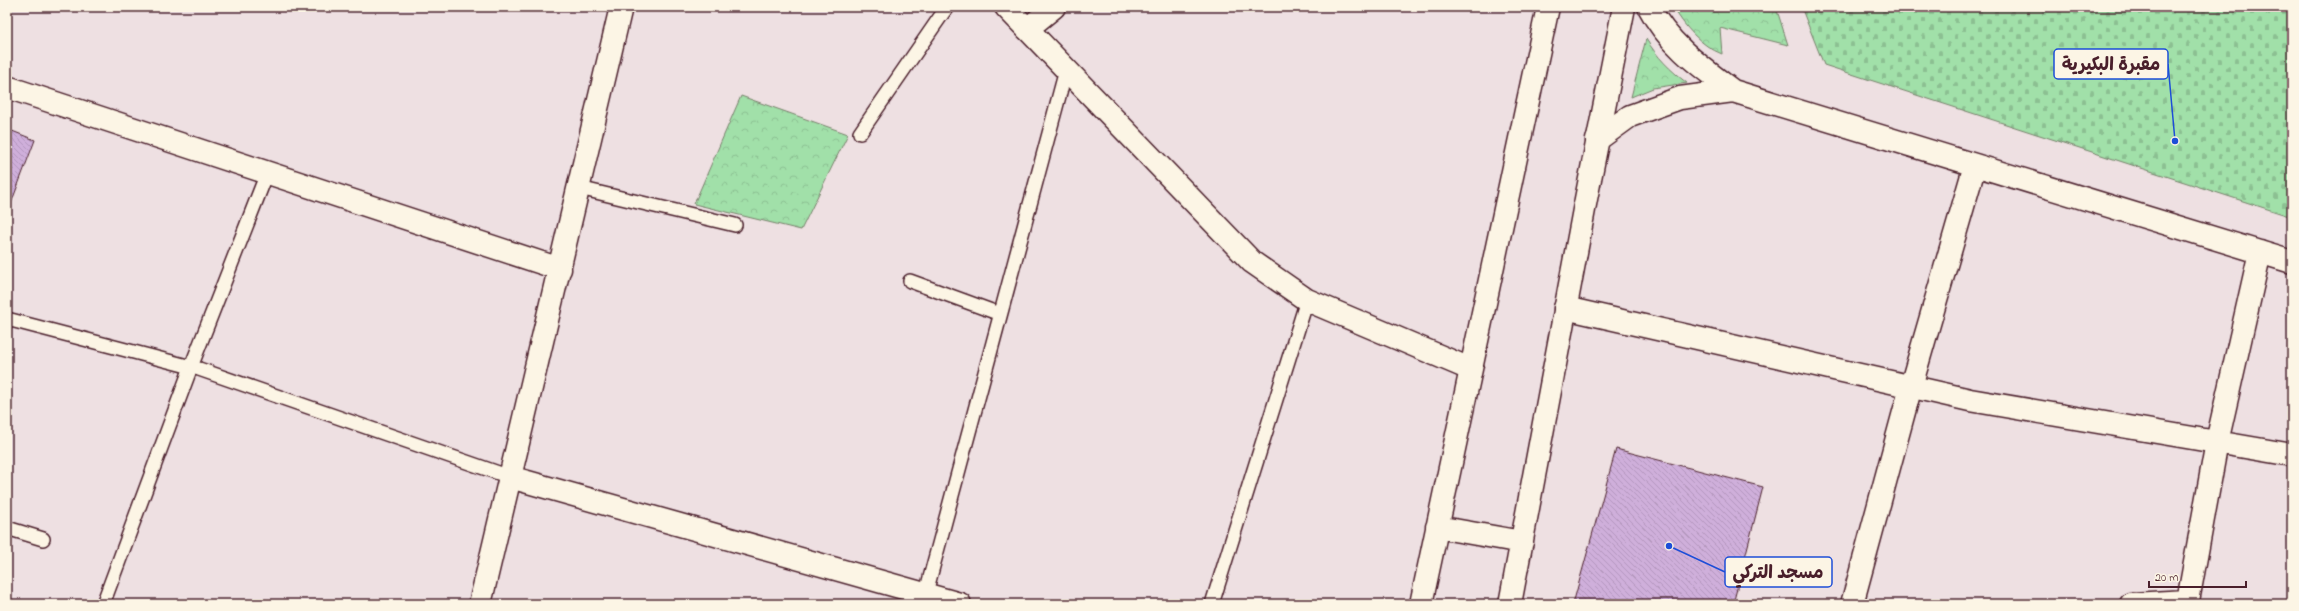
<svg xmlns="http://www.w3.org/2000/svg" width="2299" height="611" viewBox="0 0 2299 611" font-family="'Indie Flower','Playpen Sans Arabic',sans-serif">
  <style>
    .cemetery { fill: url(#cemetery-stones); stroke: #76806a }
    .park { fill: url(#park-crowns); stroke: #76806a }
    .building { fill: url(#building-back-hatch); stroke: #4a1f2b }
    .lines { fill: none; stroke-linecap: round; stroke-linejoin: round }
    .lane-casing { stroke: #4a1f2b; stroke-width: 16 }
    .street-casing { stroke: #4a1f2b; stroke-width: 25 }
    .secondary-casing { stroke: #4a1f2b; stroke-width: 25 }
    .lane { stroke: #fcf5e5; stroke-width: 13 }
    .street { stroke: #fcf5e5; stroke-width: 22 }
    .secondary { stroke: #fcf5e5; stroke-width: 22 }
    .leader { fill: none; stroke: #1d4ed8; stroke-width: 1.5 }
    .callout-dot { fill: #1d4ed8; stroke: #fcf5e5; stroke-width: 1.5 }
    .callout { fill: #fcf5e5; stroke: #1d4ed8; stroke-width: 1.5 }
    .callout-label { font-size: 18px; text-anchor: middle; font-weight: bold; fill: #4a1f2b }
  </style>
  <defs>
    <pattern id="cemetery-stones" width="16" height="16" patternUnits="userSpaceOnUse"><rect width="16" height="16" fill="#a1e0a9"/><path d="M2 7V4a2 2 0 0 1 4 0v3zM10 15v-3a2 2 0 0 1 4 0v3z" fill="#8cc092"/></pattern>
    <pattern id="park-crowns" width="20" height="18" patternUnits="userSpaceOnUse"><rect width="20" height="18" fill="#a1e0a9"/><path d="M2 6a3 3 0 1 1 6 0M12 15a3 3 0 1 1 6 0" fill="none" stroke="#8cc092"/></pattern>
    <pattern id="building-back-hatch" width="6" height="6" patternUnits="userSpaceOnUse"><rect width="6" height="6" fill="#cfafdb"/><path d="M-1 5l2 2M0 0l6 6M5-1l2 2" fill="none" stroke="#b396bc"/></pattern>
  </defs>
  <rect width="100%" height="100%" fill="#eee0e2"/>
  <filter id="ink" filterUnits="userSpaceOnUse"><feTurbulence type="fractalNoise" baseFrequency=".025" numOctaves="2"/><feDisplacementMap in="SourceGraphic" scale="8" xChannelSelector="R" yChannelSelector="G"/><feConvolveMatrix kernelMatrix="1 2 1 2 8 2 1 2 1" color-interpolation-filters="sRGB"/></filter>
  <g filter="url(#ink)">
    <!-- cemetery -->
    <path class="cemetery" d="M 1801,7 L 2292,7 L 2292,217 L 1824,65 Z"/>
    <!-- park -->
    <path class="park" d="M 1673,7 L 1776,7 L 1788,45 L 1720,28 L 1722,54 C 1701,46 1684,26 1673,7 Z
      M 1646,39 C 1657,57 1670,70 1687,83 L 1653,88 L 1631,97 Z
      M 741,96 L 848,134 L 801,230 L 694,204 Z"/>
    <!-- building -->
    <path class="building" d="M 7,129 L 35,140 L 7,214 Z
      M 1616,449 L 1763,487 L 1733,604 L 1573,604 Z"/>
    <g class="lines">
      <defs>
        <path id="lane" d="M 860,133 L 947,7
          M 579,188 L 735,225
          M 910,281 L 1000,314
          M 7,319 L 199,369 L 510,477
          M 7,528 L 43,539
          M 924,600 L 1066,70
          M 103,604 L 191,367 L 267,173
          M 1212,604 L 1307,300"/>
        <path id="street" d="M 1006,7 L 1252,262 L 1307,300 L 1470,369
          M 1649,7 C 1668,44 1701,67 1733,91 L 2292,262
          M 1027,29 L 1054,7
          M 7,87 L 560,269
          M 1597,140 L 1630,116 L 1680,98 L 1733,91
          M 1565,308 L 1970,400 L 2292,455
          M 510,477 L 960,604
          M 480,604 L 621,7
          M 1852,604 L 1911,386 L 1975,165
          M 2131,604 L 2188,601 L 2217,442 L 2260,252"/>
        <path id="secondary" d="M 1437,527 L 1522,542
          M 1421,604 L 1548,7
          M 1510,604 L 1586,199 L 1624,7"/>
      </defs>
      <!-- lane casing -->
      <use href="#lane" class="lane-casing"/>
      <!-- street casing -->
      <use href="#street" class="street-casing"/>
      <!-- secondary casing -->
      <use href="#secondary" class="secondary-casing"/>
      <!-- lane -->
      <use href="#lane" class="lane"/>
      <!-- street -->
      <use href="#street" class="street"/>
      <!-- secondary -->
      <use href="#secondary" class="secondary"/>
    </g>
  </g>
  <!-- callouts -->
  <path class="leader" d="M2175 141L2168 64M1669 546L1725 572"/>
  <g class="callout-dot">
    <circle cx="2175" cy="141" r="4"/>
    <circle cx="1669" cy="546" r="4"/>
  </g>
  <g class="callout">
    <rect x="2054" y="49" width="114" height="30" rx="4"/>
    <rect x="1725" y="557" width="107" height="30" rx="4"/>
  </g>
  <g class="callout-label">
    <text x="2111" y="70">مقبرة البكيرية</text>
    <text x="1778" y="578">مسجد التركي</text>
  </g>
  <!-- margin -->
  <rect width="2299" height="611" fill="none" stroke="#fcf5e5" stroke-width="24"/>
  <rect x="12" y="12" width="2275" height="587" fill="none" stroke="#4a1f2b" stroke-width="1.5" filter="url(#ink)"/>
  <!-- scale -->
  <path d="M2149 581v6h97v-6" fill="none" stroke="#4a1f2b" stroke-width="2"/>
  <text x="2155" y="581" font-size="12" fill="#4a1f2b" stroke="#fcf5e5" stroke-width="3" paint-order="stroke">20 m</text>
</svg>
